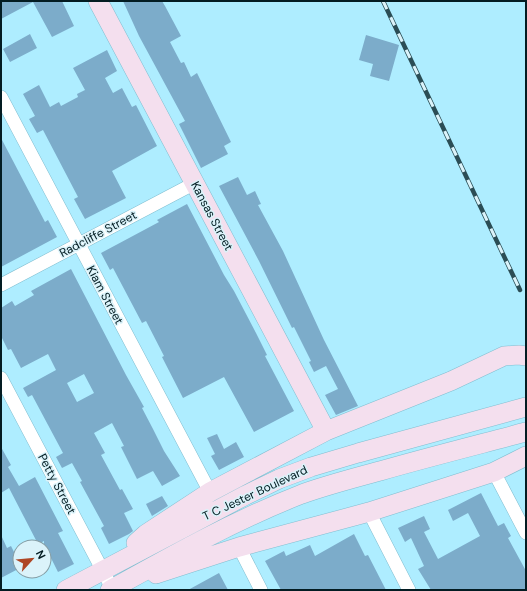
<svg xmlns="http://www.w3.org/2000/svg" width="527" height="591" viewBox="0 0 527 591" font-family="'DM Sans',sans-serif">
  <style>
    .building { fill: #7cacca; fill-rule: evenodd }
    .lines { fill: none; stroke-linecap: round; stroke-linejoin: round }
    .street-casing { stroke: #81bed0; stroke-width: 14 }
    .secondary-casing { stroke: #81bed0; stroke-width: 20 }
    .street { stroke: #fff; stroke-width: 13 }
    .secondary { stroke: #f4dfee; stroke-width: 19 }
    .rail-casing { stroke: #2b4d55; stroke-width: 4.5 }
    .rail { stroke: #dbf3fa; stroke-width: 3; stroke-dasharray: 9; stroke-linecap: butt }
    .labels { text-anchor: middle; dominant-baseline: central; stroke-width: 3; stroke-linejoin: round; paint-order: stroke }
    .street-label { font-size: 12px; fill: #031c22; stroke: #dbf3fa }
  </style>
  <rect width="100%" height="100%" fill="#aeedff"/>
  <!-- building -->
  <path class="building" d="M 1,1 L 62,1 L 74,26 L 52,37 L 33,2 L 1,19 Z
    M 123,1 L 162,1 L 165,6 L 181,36 L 170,42 L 181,63 L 184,62 L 191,77 L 197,73 L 231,142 L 224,146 L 228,154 L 201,168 L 179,124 L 185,121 L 139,36 Z
    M 30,34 L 37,48 L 10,62 L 3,49 Z
    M 366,35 L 399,45 L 389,81 L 370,76 L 373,64 L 359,60 Z
    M 107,50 L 117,71 L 105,78 L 113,93 L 122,88 L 132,107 L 136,105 L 157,146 L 112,171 L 126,198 L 85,219 L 74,199 L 78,197 L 43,130 L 37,133 L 29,119 L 35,116 L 23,94 L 39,85 L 50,107 L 59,102 L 61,106 L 78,97 L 77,94 L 85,90 L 73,68 Z
    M 1,138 L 45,222 L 48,220 L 57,237 L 1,267 Z
    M 238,177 L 247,195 L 255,191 L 261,204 L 258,205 L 283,251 L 324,340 L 358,406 L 336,415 L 325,395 L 338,389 L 326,366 L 314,372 L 309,362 L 311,361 L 294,327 L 292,328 L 259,261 L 219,186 Z
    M 187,204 L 224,275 L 234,291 L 256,333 L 267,355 L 265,356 L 294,411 L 254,432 L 224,377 L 183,398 L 162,357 L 164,356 L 146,321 L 142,323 L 113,268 L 110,270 L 101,253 L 159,222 L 157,220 Z
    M 71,269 L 126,375 L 144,407 L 142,408 L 153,429 L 164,451 L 180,476 L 162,486 L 153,471 L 137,479 L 121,447 L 124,446 L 112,423 L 94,433 L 105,453 L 101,455 L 120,490 L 122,489 L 133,509 L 124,513 L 133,531 L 129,534 L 109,544 L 101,528 L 104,526 L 80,482 L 82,481 L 72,463 L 62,468 L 56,457 L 63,453 L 32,395 L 28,397 L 23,388 L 56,370 L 48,354 L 21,368 L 11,349 L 8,350 L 1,336 L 1,308 L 12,301 L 15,306 L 34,295 L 31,291 ZM 84,374 L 94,393 L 77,402 L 67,383 Z
    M 217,434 L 224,449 L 236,442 L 244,457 L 219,470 L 211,456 L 215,454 L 207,438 Z
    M 1,447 L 11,465 L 8,467 L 19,486 L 35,477 L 63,531 L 58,533 L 74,564 L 58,572 L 51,558 L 44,562 L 44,541 L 38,544 L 9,488 L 1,493 Z
    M 481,493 L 498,526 L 504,523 L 511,536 L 508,538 L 526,571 L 526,590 L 431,590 L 418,569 L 424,566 L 411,538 L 405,542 L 398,528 L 424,516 L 430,529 L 424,532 L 438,559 L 480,536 L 468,513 L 453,521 L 448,510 Z
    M 162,496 L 168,506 L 152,516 L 146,504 Z
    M 354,534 L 365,556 L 368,555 L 386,590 L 281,590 L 265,561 L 284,551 L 286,556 L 310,545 L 315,556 Z
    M 1,535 L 7,548 L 11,546 L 20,564 L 20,568 L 1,578 Z
    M 219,573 L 228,590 L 188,590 Z"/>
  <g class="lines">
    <defs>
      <path id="street" d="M 1,97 L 210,492
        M 1,285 L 195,183
        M 1,378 L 113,590
        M 494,472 L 526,533
        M 369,512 L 409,590
        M 239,547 L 261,590"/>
      <path id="secondary" d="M 98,1 L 326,431
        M 136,543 L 146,534 L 210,492 L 326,431 L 451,381 L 504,356 L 519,355 L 526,356
        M 156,574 L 239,547 L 369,512 L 494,472 L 526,456
        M 66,590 L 246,495 L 279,479 L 311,467 L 358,453 L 526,407
        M 110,590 C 173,555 235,520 302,494 C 327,485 354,478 380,471 C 429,457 477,445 526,432"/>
    </defs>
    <!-- street casing -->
    <use href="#street" class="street-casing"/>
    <!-- secondary casing -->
    <use href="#secondary" class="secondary-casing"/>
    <!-- street -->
    <use href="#street" class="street"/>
    <!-- secondary -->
    <use href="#secondary" class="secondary"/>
    <defs>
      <path id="rail" d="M 383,1 L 520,290"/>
    </defs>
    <!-- rail casing -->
    <use href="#rail" class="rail-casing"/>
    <!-- rail -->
    <use href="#rail" class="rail"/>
  </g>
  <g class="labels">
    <!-- street labels -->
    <g class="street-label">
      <text transform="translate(212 216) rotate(62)">Kansas Street</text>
      <text transform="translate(98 234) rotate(-28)">Radcliffe Street</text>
      <text transform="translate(105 295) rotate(62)">Kiam Street</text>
      <text transform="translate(57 484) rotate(62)">Petty Street</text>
      <text transform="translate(255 493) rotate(-25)">T C Jester Boulevard</text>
    </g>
  </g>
  <!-- border -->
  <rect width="527" height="591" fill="none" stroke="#031c22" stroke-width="4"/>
  <!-- north arrow -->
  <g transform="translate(32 559) rotate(63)"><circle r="19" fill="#dbf3fa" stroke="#859da4"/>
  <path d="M0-3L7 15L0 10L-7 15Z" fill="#ae4625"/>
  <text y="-6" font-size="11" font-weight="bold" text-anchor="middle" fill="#031c22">N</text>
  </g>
</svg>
